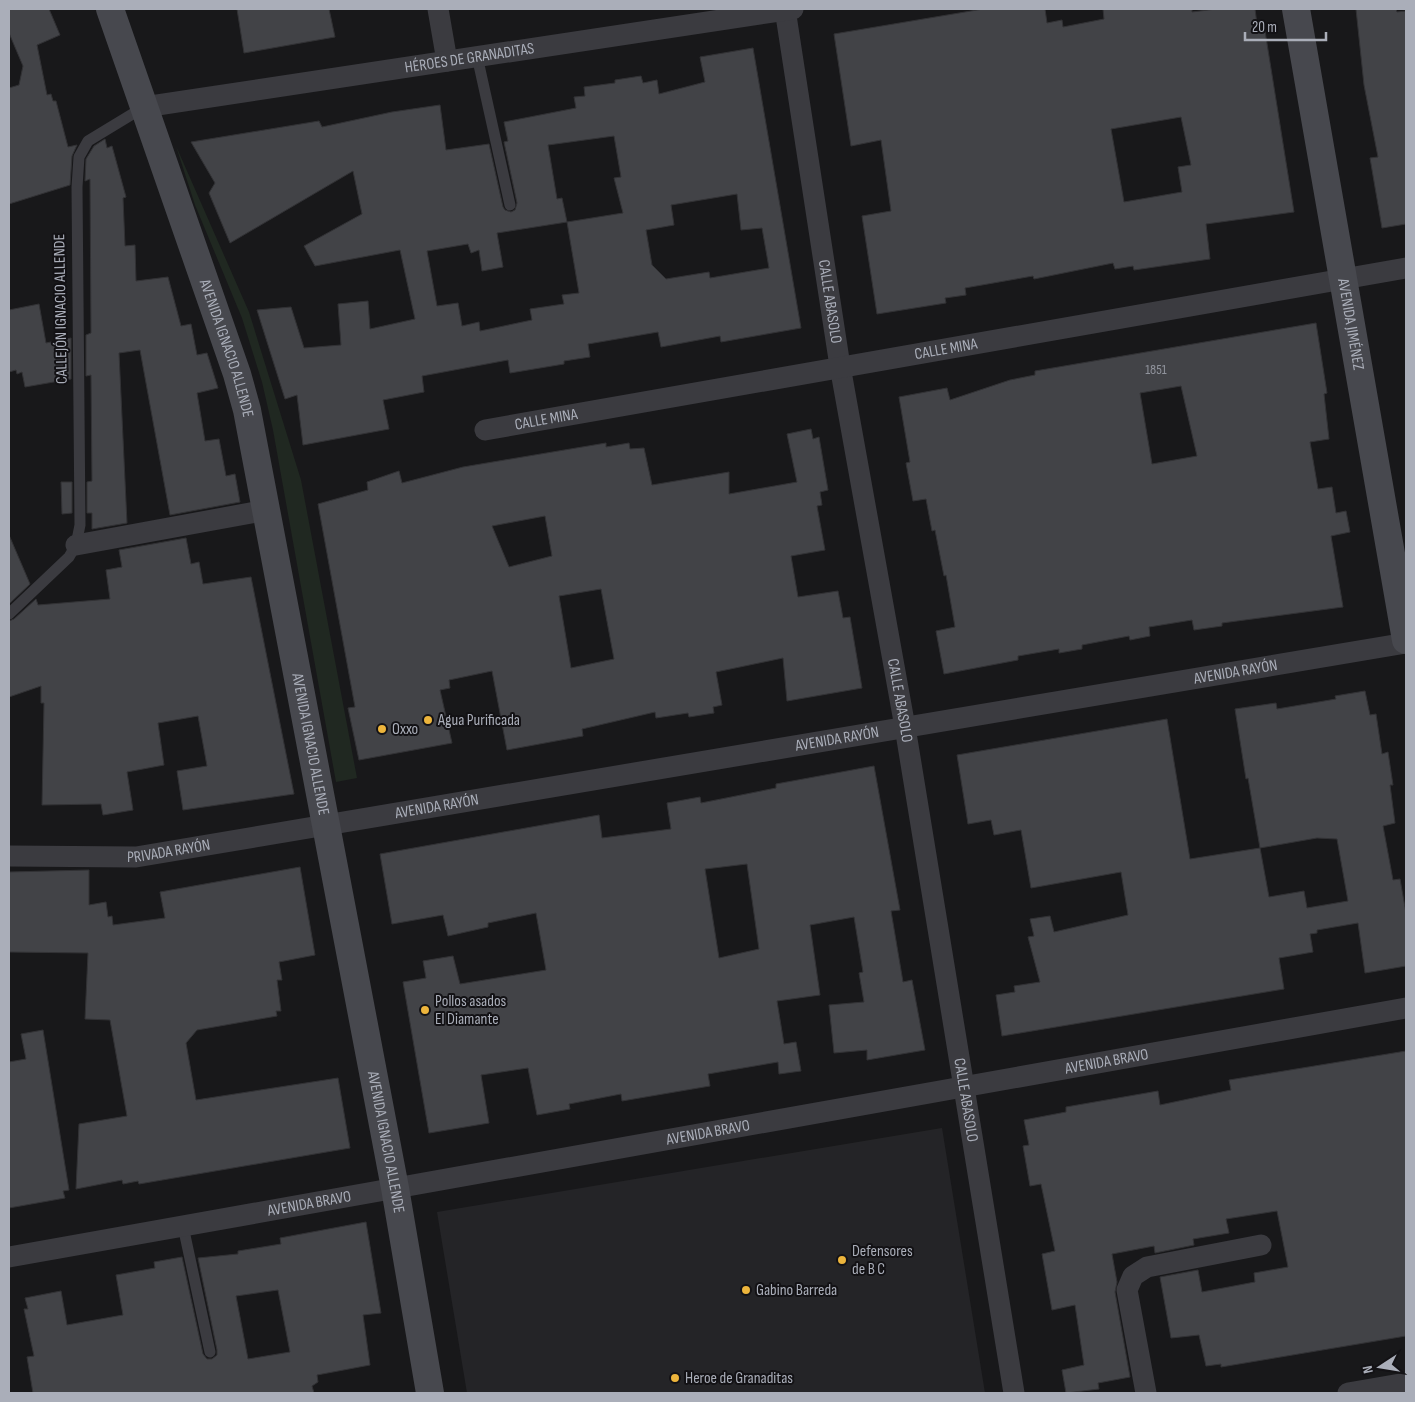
<svg xmlns="http://www.w3.org/2000/svg" width="1415" height="1402" viewBox="0 0 1415 1402" font-family="'Sofia Sans Condensed',sans-serif">
  <style>
    .built { fill: #242427 }
    .green { fill: #202821 }
    .building { fill: #424347; stroke: #323235; fill-rule: evenodd }
    .lines { fill: none; stroke-linecap: round; stroke-linejoin: round }
    .lane { stroke: #3b3b40; stroke-width: 11 }
    .street { stroke: #3b3b40; stroke-width: 21 }
    .secondary { stroke: #47484e; stroke-width: 28 }
    .poi-dot { fill: #edb53c; stroke: #131215; stroke-width: 2 }
    .labels { text-anchor: middle; dominant-baseline: central; stroke-width: 4; stroke-linejoin: round; paint-order: stroke }
    .number-label { font-size: 14px; fill: #90939c }
    .street-label { font-size: 16px; fill: #aaaeb9; stroke: #131215 }
    .poi-label { font-size: 16px; fill: #aaaeb9; stroke: #131215; text-anchor: start }
  </style>
  <rect width="100%" height="100%" fill="#18181a"/>
  <!-- built -->
  <path class="built" d="M 942,1128 L 985,1393 L 467,1393 L 437,1212 Z"/>
  <!-- green -->
  <path class="green" d="M 176,146 L 249,312 L 301,480 L 357,778 L 336,782 L 273,430 L 262,382 L 242,318 L 195,205 Z"/>
  <!-- building -->
  <path class="building" d="M 9,9 L 49,9 L 60,35 L 37,45 L 47,95 L 51,94 L 53,101 L 56,101 L 68,147 L 77,145 L 72,156 L 70,185 L 9,204 L 9,88 L 19,85 L 23,66 L 9,33 Z
    M 237,9 L 329,9 L 335,37 L 244,53 Z
    M 983,9 L 1045,9 L 1047,23 L 1062,20 L 1063,27 L 1104,19 L 1103,9 L 1192,9 L 1192,12 L 1216,9 L 1255,9 L 1258,32 L 1265,31 L 1294,212 L 1206,224 L 1210,259 L 1134,270 L 1133,266 L 1115,269 L 1113,263 L 1034,279 L 1033,276 L 965,288 L 966,295 L 945,298 L 946,303 L 877,314 L 862,216 L 891,211 L 881,140 L 851,146 L 834,34 ZM 1181,117 L 1191,165 L 1178,167 L 1182,192 L 1124,202 L 1111,129 Z
    M 1356,9 L 1396,9 L 1397,12 L 1406,11 L 1406,224 L 1382,228 L 1370,158 L 1378,157 L 1364,85 Z
    M 753,48 L 801,328 L 721,342 L 720,336 L 661,347 L 658,332 L 588,344 L 590,357 L 564,361 L 564,364 L 510,373 L 508,360 L 422,376 L 424,392 L 383,400 L 389,429 L 303,445 L 297,395 L 285,399 L 257,310 L 291,307 L 304,348 L 341,345 L 338,304 L 368,301 L 370,329 L 415,319 L 400,250 L 315,266 L 304,246 L 362,214 L 353,171 L 230,243 L 209,193 L 215,183 L 191,142 L 319,121 L 322,127 L 392,112 L 440,105 L 446,150 L 489,144 L 503,207 L 505,210 L 511,212 L 515,210 L 517,203 L 504,142 L 508,141 L 504,122 L 576,108 L 574,97 L 585,96 L 584,87 L 615,83 L 615,80 L 641,76 L 643,83 L 657,80 L 659,94 L 705,82 L 700,57 ZM 614,136 L 621,177 L 614,178 L 623,213 L 567,222 L 579,293 L 562,295 L 564,304 L 530,309 L 532,320 L 480,331 L 479,322 L 462,326 L 458,303 L 437,306 L 427,251 L 468,244 L 471,253 L 479,250 L 482,271 L 503,267 L 497,233 L 567,222 L 562,198 L 557,199 L 548,145 ZM 737,194 L 741,230 L 762,228 L 769,268 L 710,278 L 709,272 L 666,279 L 652,265 L 646,230 L 674,225 L 671,205 Z
    M 105,139 L 107,148 L 112,146 L 126,197 L 123,198 L 125,246 L 135,245 L 136,281 L 168,277 L 181,326 L 191,324 L 197,355 L 207,353 L 218,388 L 197,393 L 205,441 L 219,439 L 226,476 L 235,474 L 240,502 L 170,515 L 140,350 L 119,353 L 127,523 L 92,529 L 92,513 L 87,513 L 87,482 L 92,481 L 91,375 L 86,376 L 86,335 L 91,333 L 90,179 L 85,181 L 86,159 L 94,146 Z
    M 39,304 L 46,343 L 71,338 L 71,379 L 25,387 L 22,372 L 17,374 L 16,370 L 9,372 L 9,310 Z
    M 1316,323 L 1327,393 L 1324,394 L 1329,439 L 1310,442 L 1318,489 L 1332,487 L 1336,513 L 1346,511 L 1350,532 L 1331,536 L 1343,607 L 1222,623 L 1222,626 L 1194,630 L 1192,620 L 1149,627 L 1150,636 L 1130,640 L 1129,636 L 1082,645 L 1082,649 L 1059,653 L 1059,649 L 1018,656 L 1018,660 L 944,674 L 936,631 L 955,627 L 946,575 L 944,576 L 935,530 L 932,531 L 926,499 L 913,501 L 906,463 L 910,462 L 899,397 L 947,388 L 950,400 L 1010,380 L 1035,375 L 1035,371 ZM 1181,386 L 1197,456 L 1152,464 L 1140,393 Z
    M 811,429 L 813,439 L 819,437 L 828,490 L 820,492 L 822,505 L 817,506 L 825,550 L 791,556 L 798,597 L 838,591 L 843,618 L 850,617 L 862,688 L 787,701 L 783,658 L 716,672 L 722,705 L 713,707 L 714,713 L 689,717 L 688,713 L 656,718 L 655,712 L 582,729 L 583,736 L 507,750 L 492,671 L 449,680 L 450,688 L 440,690 L 452,743 L 359,760 L 348,708 L 355,707 L 318,504 L 368,490 L 367,482 L 399,471 L 402,483 L 463,467 L 606,443 L 606,447 L 629,443 L 630,449 L 644,448 L 652,485 L 729,472 L 729,494 L 797,482 L 787,434 ZM 545,516 L 552,556 L 509,567 L 492,526 ZM 601,589 L 614,659 L 571,668 L 559,596 Z
    M 61,482 L 72,482 L 72,513 L 62,514 Z
    M 9,535 L 30,584 L 9,604 Z
    M 186,538 L 191,564 L 199,562 L 203,584 L 251,577 L 294,794 L 183,810 L 177,771 L 207,766 L 198,716 L 158,723 L 164,765 L 127,772 L 133,810 L 103,815 L 101,804 L 42,805 L 44,703 L 41,703 L 41,686 L 9,697 L 9,621 L 14,619 L 36,599 L 38,605 L 110,599 L 106,570 L 122,567 L 119,550 Z
    M 1365,691 L 1370,715 L 1376,714 L 1382,754 L 1388,752 L 1393,785 L 1390,785 L 1395,823 L 1383,826 L 1393,880 L 1400,879 L 1406,913 L 1406,966 L 1365,973 L 1358,923 L 1317,930 L 1317,933 L 1310,934 L 1313,952 L 1279,958 L 1284,989 L 1002,1036 L 996,995 L 1015,992 L 1014,986 L 1040,982 L 1028,937 L 1034,936 L 1030,919 L 1050,916 L 1054,932 L 1128,915 L 1121,872 L 1031,888 L 1021,830 L 994,835 L 991,820 L 968,824 L 957,755 L 1167,719 L 1190,859 L 1260,848 L 1248,778 L 1246,779 L 1235,709 L 1276,703 L 1277,709 L 1336,699 L 1335,696 ZM 1317,838 L 1337,839 L 1348,901 L 1307,908 L 1304,891 L 1269,897 L 1260,848 Z
    M 874,766 L 900,910 L 891,911 L 903,982 L 912,980 L 925,1050 L 867,1060 L 867,1050 L 834,1053 L 829,1005 L 864,1002 L 859,973 L 863,972 L 854,917 L 810,925 L 820,995 L 777,1001 L 784,1044 L 796,1042 L 801,1071 L 779,1074 L 778,1062 L 708,1074 L 710,1086 L 622,1101 L 621,1094 L 569,1104 L 570,1109 L 537,1115 L 528,1068 L 481,1075 L 489,1123 L 429,1133 L 403,982 L 426,978 L 423,961 L 453,956 L 460,984 L 546,970 L 536,913 L 488,923 L 488,927 L 448,936 L 443,915 L 392,924 L 380,854 L 599,815 L 602,838 L 671,829 L 667,803 L 700,797 L 701,803 L 776,788 L 776,784 ZM 747,864 L 759,949 L 719,958 L 705,869 Z
    M 300,867 L 315,955 L 279,962 L 282,980 L 277,980 L 281,1011 L 276,1011 L 277,1016 L 197,1030 L 186,1043 L 196,1100 L 338,1078 L 350,1148 L 139,1184 L 138,1181 L 123,1184 L 122,1180 L 76,1189 L 79,1124 L 127,1116 L 110,1020 L 85,1019 L 88,953 L 9,952 L 9,872 L 89,870 L 89,905 L 106,902 L 108,917 L 112,916 L 113,925 L 165,918 L 160,892 Z
    M 43,1030 L 69,1190 L 63,1191 L 65,1198 L 9,1208 L 9,1062 L 26,1059 L 21,1034 Z
    M 1406,1051 L 1406,1336 L 1221,1367 L 1221,1364 L 1206,1366 L 1199,1335 L 1171,1338 L 1160,1277 L 1198,1270 L 1202,1292 L 1255,1282 L 1254,1273 L 1288,1267 L 1277,1211 L 1226,1219 L 1229,1233 L 1193,1239 L 1194,1245 L 1155,1253 L 1154,1246 L 1112,1254 L 1117,1282 L 1115,1292 L 1130,1377 L 1098,1383 L 1099,1389 L 1066,1393 L 1062,1370 L 1084,1365 L 1075,1305 L 1052,1310 L 1042,1254 L 1055,1251 L 1041,1184 L 1030,1186 L 1023,1146 L 1029,1145 L 1024,1120 L 1066,1112 L 1066,1107 L 1158,1091 L 1160,1105 L 1231,1090 L 1229,1080 Z
    M 366,1222 L 381,1313 L 363,1315 L 370,1365 L 317,1375 L 318,1382 L 312,1386 L 314,1393 L 33,1393 L 27,1357 L 34,1356 L 24,1309 L 28,1309 L 25,1298 L 61,1291 L 67,1325 L 123,1315 L 116,1275 L 155,1268 L 154,1262 L 182,1257 L 203,1354 L 207,1359 L 212,1359 L 217,1355 L 217,1350 L 198,1258 L 238,1254 L 238,1251 L 281,1244 L 280,1238 ZM 278,1290 L 290,1352 L 248,1359 L 236,1296 Z"/>
  <g class="lines">
    <!-- lane -->
    <path class="lane" d="M 477,56 L 510,205
      M 9,614 L 69,557 L 76,545 L 80,525 L 77,187 L 79,157 L 88,141 L 144,107
      M 183,1226 L 210,1352"/>
    <!-- street -->
    <g class="street">
      <path d="M 438,9 L 447,61"/>
      <path id="s1" d="M 785,9 L 840,366 L 905,727 L 1014,1393"/>
      <path id="s2" d="M 144,107 L 793,9"/>
      <path id="s3" d="M 485,430 L 1406,268"/>
      <path d="M 76,545 L 267,510"/>
      <path id="s4" d="M 9,856 L 136,857 L 1406,643"/>
      <path id="s5" d="M 9,1257 L 1406,1008"/>
      <path d="M 1146,1393 L 1127,1290 L 1133,1276 L 1147,1267 L 1261,1245"/>
      <path d="M 1348,1393 L 1406,1383"/>
    </g>
    <!-- secondary -->
    <g class="secondary">
      <path id="s6" d="M 110,9 L 237,374 L 247,410 L 395,1188 L 430,1393"/>
      <path id="s7" d="M 1296,9 L 1406,640"/>
    </g>
  </g>
  <!-- markers -->
  <g class="poi-dot">
    <circle cx="428" cy="720" r="5"/>
    <circle cx="382" cy="729" r="5"/>
    <circle cx="425" cy="1010" r="5"/>
    <circle cx="842" cy="1260" r="5"/>
    <circle cx="746" cy="1290" r="5"/>
    <circle cx="675" cy="1378" r="5"/>
  </g>
  <g class="labels">
    <!-- number labels -->
    <g class="number-label">
      <text x="1156" y="369">1851</text>
    </g>
    <!-- street labels -->
    <g class="street-label">
      <text stroke="none"><textPath href="#s2" startOffset="329">HÉROES DE GRANADITAS</textPath></text>
      <text stroke="none"><textPath href="#s1" startOffset="296">CALLE ABASOLO</textPath></text>
      <text transform="translate(61 309) rotate(-91)">CALLEJÓN IGNACIO ALLENDE</text>
      <text stroke="none"><textPath href="#s7" startOffset="320">AVENIDA JIMÉNEZ</textPath></text>
      <text stroke="none"><textPath href="#s3" startOffset="468">CALLE MINA</textPath></text>
      <text stroke="none"><textPath href="#s6" startOffset="359">AVENIDA IGNACIO ALLENDE</textPath></text>
      <text stroke="none"><textPath href="#s3" startOffset="62">CALLE MINA</textPath></text>
      <text stroke="none"><textPath href="#s4" startOffset="1242">AVENIDA RAYÓN</textPath></text>
      <text stroke="none"><textPath href="#s1" startOffset="701">CALLE ABASOLO</textPath></text>
      <text stroke="none"><textPath href="#s4" startOffset="838">AVENIDA RAYÓN</textPath></text>
      <text stroke="none"><textPath href="#s6" startOffset="764">AVENIDA IGNACIO ALLENDE</textPath></text>
      <text stroke="none"><textPath href="#s4" startOffset="432">AVENIDA RAYÓN</textPath></text>
      <text stroke="none"><textPath href="#s4" startOffset="160">PRIVADA RAYÓN</textPath></text>
      <text stroke="none"><textPath href="#s5" startOffset="1115">AVENIDA BRAVO</textPath></text>
      <text stroke="none"><textPath href="#s1" startOffset="1106">CALLE ABASOLO</textPath></text>
      <text stroke="none"><textPath href="#s5" startOffset="710">AVENIDA BRAVO</textPath></text>
      <text stroke="none"><textPath href="#s6" startOffset="1169">AVENIDA IGNACIO ALLENDE</textPath></text>
      <text stroke="none"><textPath href="#s5" startOffset="305">AVENIDA BRAVO</textPath></text>
    </g>
    <!-- poi labels -->
    <g class="poi-label">
      <text x="438" y="720">Agua Purificada</text>
      <text x="392" y="729">Oxxo</text>
      <text x="435" y="1001">Pollos asados<tspan x="435" dy="18">El Diamante</tspan></text>
      <text x="852" y="1251">Defensores<tspan x="852" dy="18">de B C</tspan></text>
      <text x="756" y="1290">Gabino Barreda</text>
      <text x="685" y="1378">Heroe de Granaditas</text>
    </g>
  </g>
  <!-- border -->
  <rect width="1415" height="1402" fill="none" stroke="#aaaeb9" stroke-width="20"/>
  <!-- north arrow -->
  <g transform="translate(1380 1367) rotate(258)" stroke="#131215" stroke-width="4" paint-order="stroke">
  <path d="M0-4L9 19L0 12L-9 19Z" fill="#aaaeb9"/>
  <text y="-8" font-size="14" font-weight="bold" text-anchor="middle" fill="#aaaeb9">N</text>
  </g>
  <!-- scale -->
  <path d="M1245 32v8h81v-8" fill="none" stroke="#aaaeb9" stroke-width="2.5"/>
  <text x="1252" y="32" font-size="15" fill="#aaaeb9" stroke="#131215" stroke-width="4" paint-order="stroke">20 m</text>
</svg>
